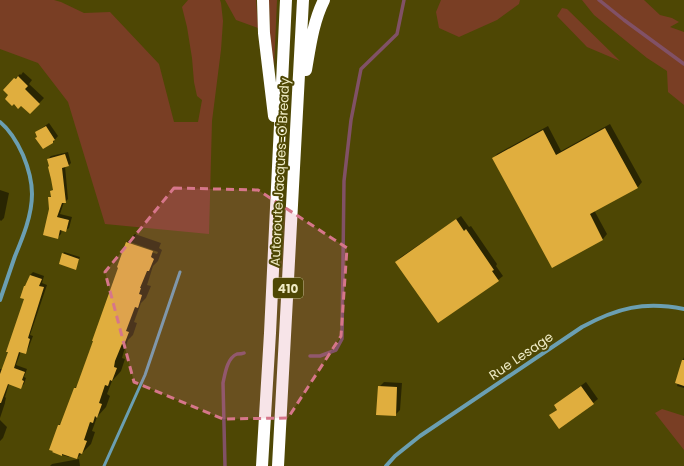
<svg xmlns="http://www.w3.org/2000/svg" width="684" height="466" viewBox="0 0 684 466" font-family="Poppins,sans-serif">
  <style>
    .green { fill: #793e24 }
    .shadow { fill: #0007; fill-rule: evenodd }
    .lines { fill: none; stroke-linecap: round; stroke-linejoin: round }
    .stream { stroke: #815166; stroke-width: 3.5 }
    .building { fill: #e0ae3e }
    .service { stroke: #6b9fb2; stroke-width: 3 }
    .minor { stroke: #6b9fb2; stroke-width: 4 }
    .motorway { stroke: #fff; stroke-width: 12 }
    .marked { fill: #d6768a; fill-opacity: 0.2; stroke: #d6768a; stroke-width: 3; stroke-dasharray: 8 5; stroke-linejoin: round }
    .labels { text-anchor: middle; dominant-baseline: central; stroke-width: 4; stroke-linejoin: round; paint-order: stroke }
    .shield { fill: #4e4704; stroke: #beb98a; stroke-width: 1 }
    .shield-label { font-size: 12px; font-weight: bold; fill: #eeeac4 }
    .street-label { font-size: 13px; fill: #eeeac4; stroke: #4e4704 }
  </style>
  <rect width="100%" height="100%" fill="#4e4704"/>
  <!-- green -->
  <path class="green" d="M 0,0 L 54,0 L 61,2 L 84,13 L 110,12 L 159,64 L 174,122 L 198,122 L 202,100 L 197,96 L 194,82 L 192,58 L 187,27 L 182,7 L 188,0 L 220,0 L 221,3 L 223,21 L 221,50 L 212,121 L 209,234 L 105,224 L 68,102 L 38,63 L 0,49 Z
    M 225,0 L 256,0 L 258,28 L 236,20 Z
    M 269,0 L 277,0 L 274,68 L 270,33 Z
    M 441,0 L 520,0 L 519,4 L 497,20 L 459,37 L 439,28 L 436,12 Z
    M 582,0 L 644,0 L 660,15 L 672,18 L 679,22 L 670,27 L 684,32 L 684,105 L 668,92 L 667,71 L 647,58 L 594,15 Z
    M 562,8 L 567,9 L 620,61 L 587,47 L 557,16 Z
    M 662,409 L 684,416 L 684,450 L 655,413 Z"/>
  <!-- shadow -->
  <path class="shadow" d="M 23,72 L 32,80 L 29,84 L 44,98 L 30,113 L 4,90 L 20,74 L 21,75 Z
    M 49,123 L 58,136 L 53,142 L 36,133 L 39,130 Z
    M 610,124 L 642,182 L 638,187 L 594,210 L 607,234 L 603,239 L 552,267 L 493,159 L 497,154 L 548,126 L 561,151 Z
    M 68,152 L 71,163 L 68,166 L 65,166 L 68,199 L 65,202 L 64,202 L 60,214 L 72,217 L 69,228 L 66,230 L 62,229 L 61,234 L 58,237 L 50,209 L 49,198 L 52,195 L 51,191 L 54,189 L 48,159 L 51,156 Z
    M 0,190 L 9,193 L 4,218 L 1,221 L 0,220 Z
    M 461,216 L 469,227 L 471,226 L 497,264 L 496,266 L 503,276 L 498,280 L 396,262 L 401,257 Z
    M 135,234 L 161,243 L 159,248 L 162,250 L 158,261 L 153,266 L 149,279 L 147,285 L 151,286 L 146,298 L 141,303 L 134,322 L 137,323 L 133,335 L 128,340 L 124,351 L 122,358 L 125,359 L 121,371 L 112,381 L 107,394 L 110,396 L 106,407 L 97,417 L 92,431 L 95,432 L 91,444 L 77,458 L 70,456 L 69,457 L 53,452 L 59,425 L 63,422 L 75,388 L 78,385 L 119,267 L 127,242 ZM 130,242 L 158,252 L 157,254 L 130,245 Z
    M 64,252 L 80,257 L 76,267 L 63,254 Z
    M 33,272 L 44,276 L 42,283 L 47,285 L 30,335 L 33,336 L 28,349 L 25,352 L 21,351 L 16,365 L 27,369 L 24,377 L 26,378 L 24,384 L 21,387 L 9,384 L 5,397 L 6,398 L 5,402 L 5,403 L 0,418 L 0,369 L 3,369 L 25,298 L 27,284 L 30,275 Z
    M 684,357 L 684,388 L 677,386 L 678,383 L 676,383 Z
    M 384,382 L 402,383 L 400,410 L 395,415 L 379,387 Z
    M 586,382 L 598,399 L 593,403 L 550,415 L 558,409 L 555,405 L 560,401 Z
    M 0,420 L 7,427 L 3,438 L 0,441 Z
    M 79,459 L 80,466 L 50,466 L 52,464 Z"/>
  <g class="lines">
    <!-- stream -->
    <path class="stream" d="M 599,0 L 624,20 L 684,64
      M 310,356 L 320,356 L 336,350 L 342,339 L 344,181 L 351,120 L 361,69 L 397,34 L 404,0
      M 225,466 L 223,383 C 225,374 227,358 237,354 C 239,354 242,354 244,353"/>
  </g>
  <!-- building -->
  <path class="building" d="M 18,76 L 28,86 L 25,89 L 40,104 L 30,114 L 21,106 L 18,109 L 14,104 L 12,106 L 5,99 L 8,95 L 3,90 L 14,78 L 16,79 Z
    M 46,126 L 55,140 L 53,141 L 53,143 L 43,149 L 35,138 L 37,137 L 35,132 Z
    M 605,128 L 638,188 L 590,214 L 603,240 L 552,268 L 492,158 L 543,130 L 556,155 Z
    M 65,154 L 69,166 L 62,168 L 66,203 L 62,203 L 57,217 L 69,220 L 66,232 L 60,230 L 58,239 L 43,235 L 49,209 L 48,197 L 51,197 L 50,191 L 53,190 L 51,179 L 48,167 L 49,166 L 47,159 Z
    M 456,219 L 464,231 L 466,229 L 494,270 L 492,271 L 499,281 L 438,323 L 395,262 Z
    M 126,242 L 153,251 L 151,257 L 154,259 L 149,271 L 147,271 L 140,288 L 141,288 L 139,294 L 142,295 L 138,308 L 135,307 L 126,331 L 129,332 L 124,345 L 122,344 L 115,361 L 114,367 L 117,368 L 112,381 L 110,380 L 108,386 L 105,385 L 99,403 L 102,404 L 97,418 L 95,416 L 93,423 L 90,422 L 84,440 L 87,441 L 82,454 L 79,453 L 77,459 L 62,454 L 62,456 L 52,452 L 53,451 L 49,450 L 58,425 L 60,425 L 74,388 L 76,388 L 93,341 L 92,341 L 118,268 L 117,267 Z
    M 62,253 L 79,259 L 76,270 L 59,264 Z
    M 30,275 L 42,279 L 39,286 L 44,287 L 28,338 L 30,339 L 26,354 L 19,352 L 14,368 L 25,372 L 22,380 L 24,381 L 21,389 L 8,384 L 1,403 L 0,403 L 0,374 L 8,352 L 6,352 L 24,299 L 20,298 L 24,286 L 25,286 Z
    M 682,360 L 684,360 L 684,386 L 675,383 Z
    M 378,386 L 397,387 L 396,416 L 376,415 Z
    M 581,386 L 594,404 L 559,429 L 549,415 L 557,410 L 554,405 Z"/>
  <g class="lines">
    <!-- service -->
    <path class="service" d="M 104,466 L 145,375 L 180,272"/>
    <!-- minor -->
    <path class="minor" d="M 0,122 C 10,130 18,144 23,155 C 28,167 32,180 32,194 C 32,215 23,237 15,256 C 10,271 5,285 0,300
      M 386,466 L 395,456 L 420,436 L 582,327 C 617,308 644,301 684,309"/>
    <!-- motorway -->
    <path class="motorway" d="M 263,0 L 264,33 L 274,116
      M 306,70 C 310,47 313,22 324,0
      M 262,466 L 270,333 L 286,0
      M 278,466 L 303,0"/>
  </g>
  <!-- marked area -->
  <path class="marked" d="M 174,188 L 258,190 L 347,248 L 341,336 L 288,418 L 223,419 L 134,382 L 105,272 Z"/>
  <g class="labels">
    <!-- shield labels -->
    <rect class="shield" x="273" y="278" width="30" height="20" rx="3"/>
    <g class="shield-label">
      <text x="288" y="288">410</text>
    </g>
    <!-- street labels -->
    <g class="street-label">
      <text transform="translate(280 172) rotate(-87)">Autoroute Jacques-O'Bready</text>
      <text transform="translate(521 356) rotate(-34)">Rue Lesage</text>
    </g>
  </g>
</svg>
